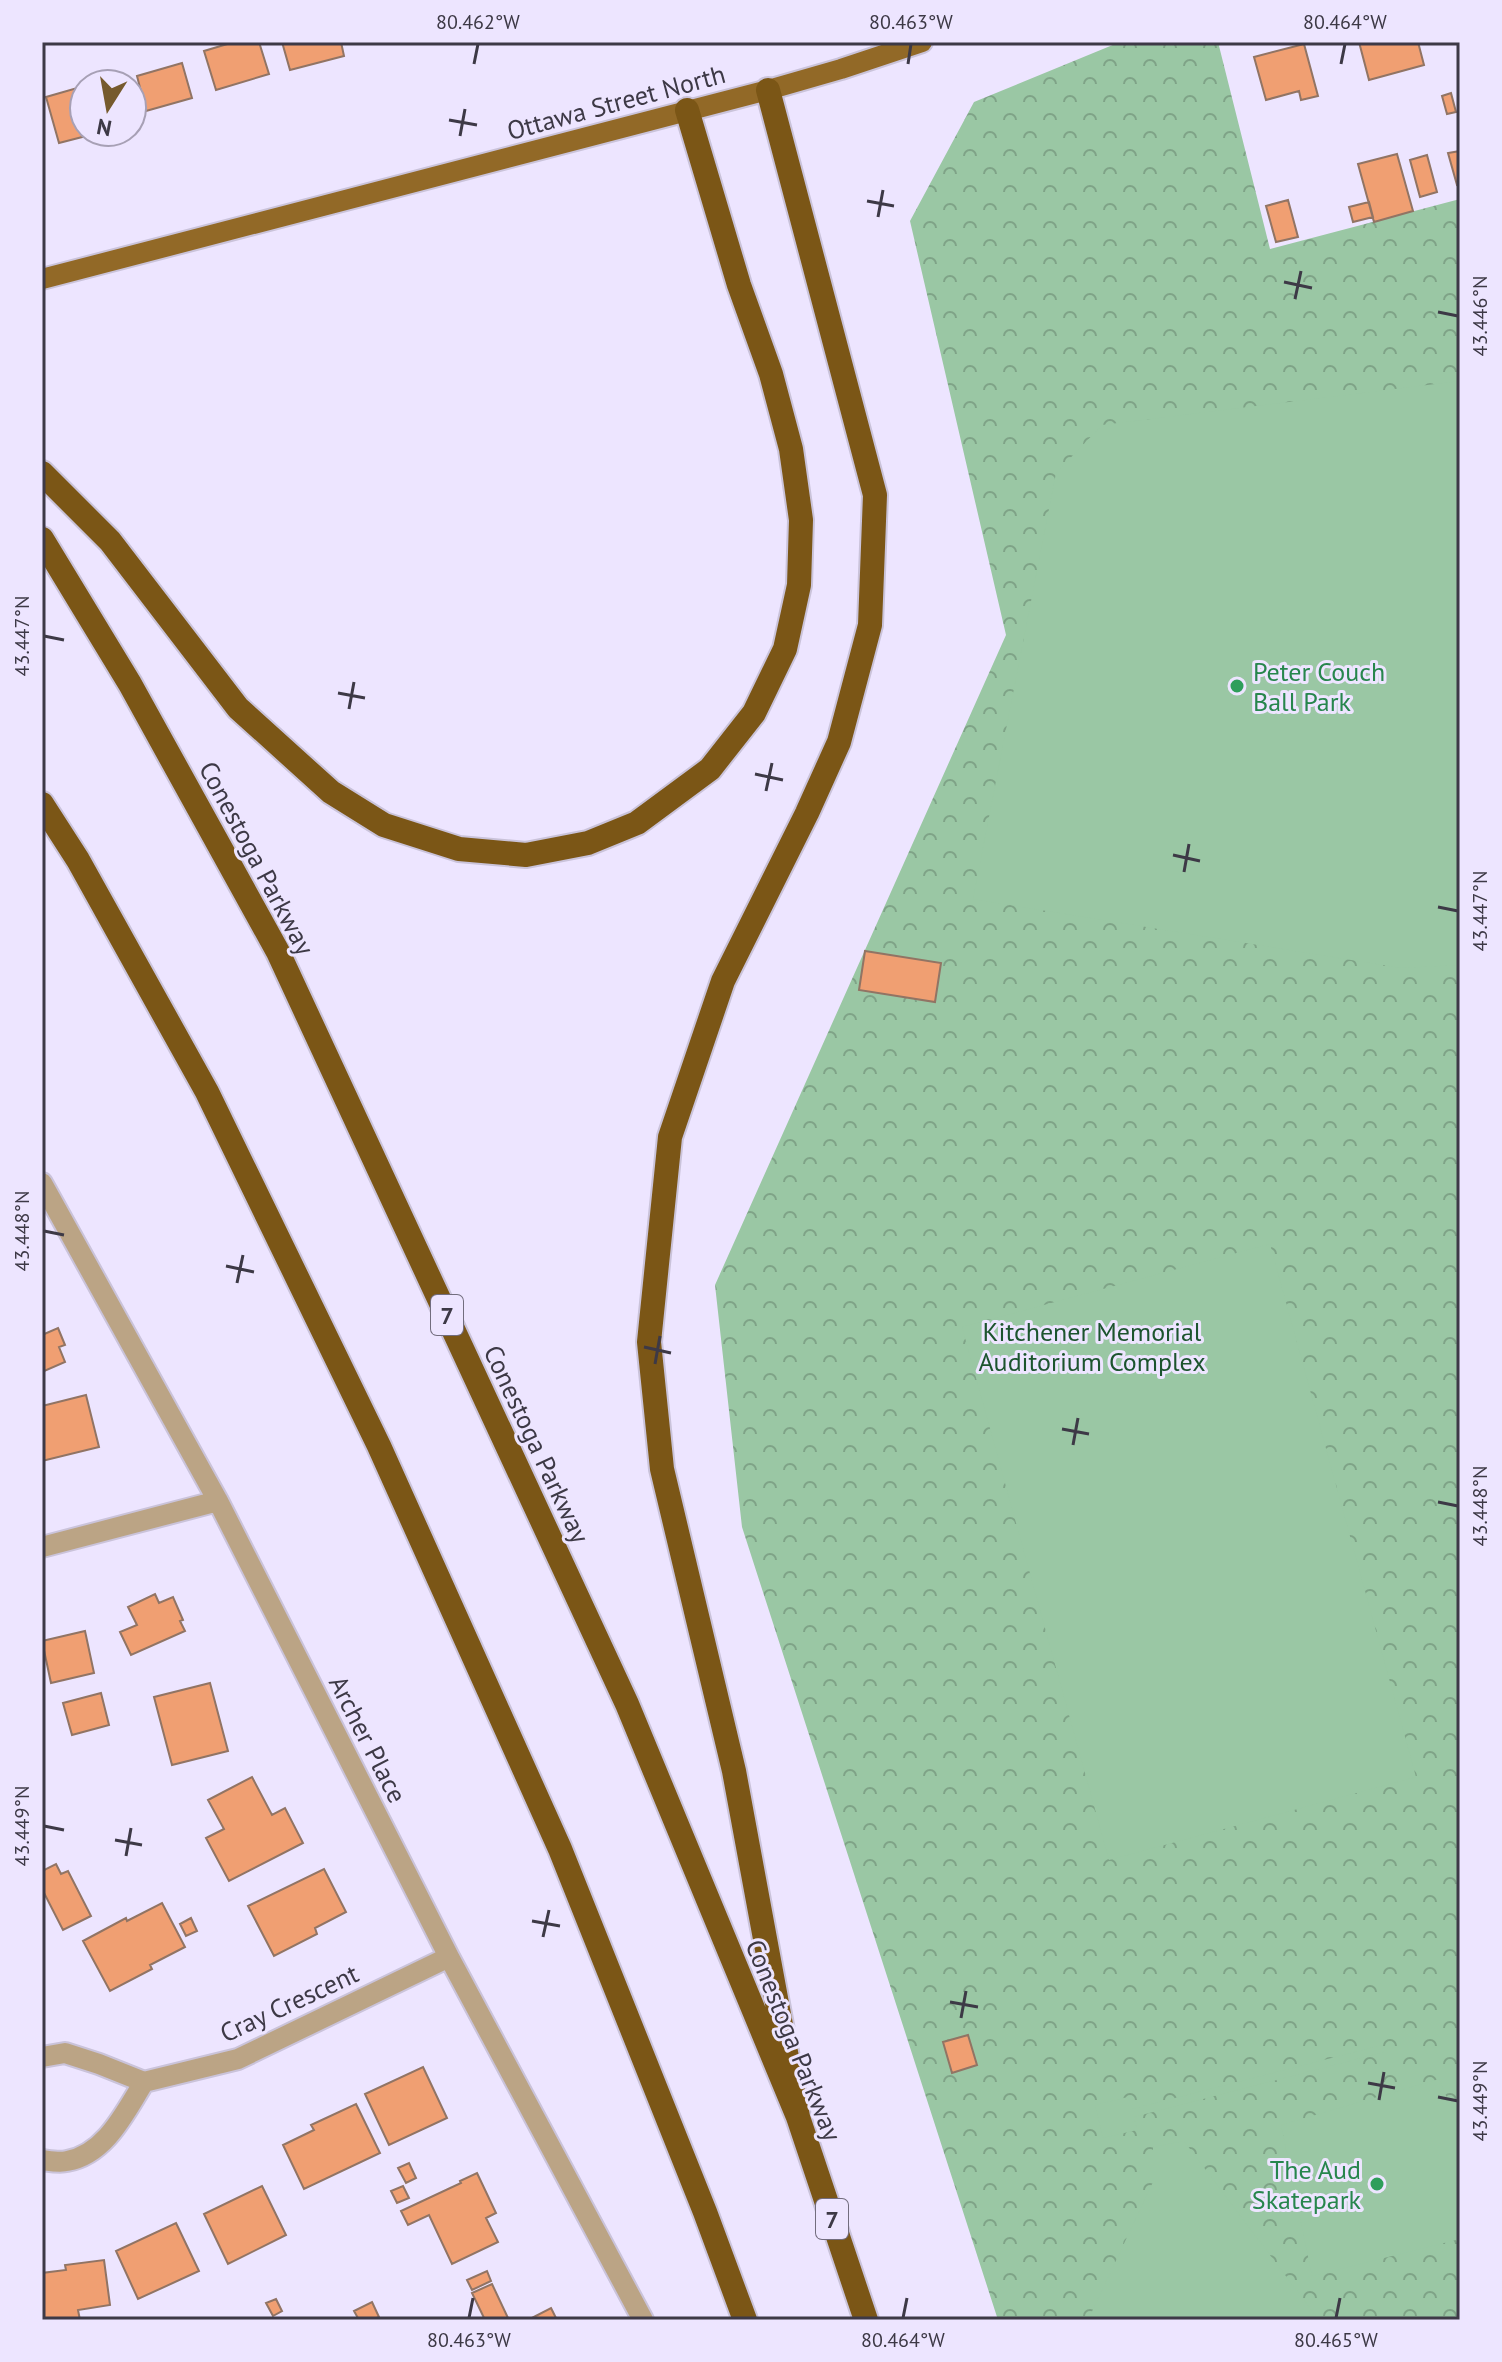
<svg xmlns="http://www.w3.org/2000/svg" width="1502" height="2362" viewBox="0 0 1502 2362" font-family="'PT Sans',sans-serif">
  <style>
    .park { fill: url(#park-crowns) }
    .pitch { fill: #9ac7a4 }
    .building { fill: #f09f72; stroke: #917464; stroke-width: 2 }
    .lines { fill: none; stroke-linecap: round; stroke-linejoin: round }
    .minor-casing { stroke: #cac3da; stroke-width: 24 }
    .major-casing { stroke: #cac3da; stroke-width: 24 }
    .highway-casing { stroke: #cac3da; stroke-width: 28 }
    .minor { stroke: #bba485; stroke-width: 20 }
    .major { stroke: #926927; stroke-width: 20 }
    .highway { stroke: #7b5616; stroke-width: 24 }
    .ticks { fill: none; stroke: #3d3946; stroke-width: 3 }
    .leisure-dot { fill: #2e9e5b; stroke: #ede5ff; stroke-width: 3 }
    .labels { text-anchor: middle; dominant-baseline: central; stroke-width: 6; stroke-linejoin: round; paint-order: stroke }
    .shield { fill: #ede5ff; stroke: #726d7e; stroke-width: 2 }
    .shield-label { font-size: 24px; font-weight: bold; fill: #3d3946 }
    .street-label { font-size: 26px; fill: #3d3946; stroke: #ede5ff }
    .leisure-label { font-size: 26px; fill: #27864d; stroke: #ede5ff; text-anchor: start }
    .park-label { font-size: 26px; fill: #1c542e; stroke: #ede5ff }
    .neatline { fill: none; stroke: #3d3946; stroke-width: 3 }
    .ticks-label { font-size: 20px; text-anchor: middle; fill: #3d3946 }
  </style>
  <defs>
    <pattern id="park-crowns" width="20" height="18" patternUnits="userSpaceOnUse" patternTransform="scale(2)"><rect width="20" height="18" fill="#9ac7a4"/><path d="M2 6a3 3 0 1 1 6 0M12 15a3 3 0 1 1 6 0" fill="none" stroke="#7fa387"/></pattern>
  </defs>
  <rect width="100%" height="100%" fill="#ede5ff"/>
  <!-- park -->
  <path class="park" d="M 1120,42 L 1218,42 L 1270,249 L 1460,199 L 1460,2320 L 998,2320 L 742,1527 L 715,1285 L 1006,635 L 910,221 L 974,102 Z"/>
  <!-- pitch -->
  <path class="pitch" d="M 1460,381 L 1460,965 L 1401,968 L 973,899 L 1056,473 L 1102,425 Z
    M 1270,1244 L 1416,1777 L 1109,1860 L 962,1327 Z
    M 1382,2045 L 1384,2052 L 1134,2117 L 1137,2130 L 1103,2138 L 1095,2105 L 1128,2097 L 1132,2109 Z
    M 1439,2079 L 1460,2129 L 1460,2239 L 1312,2276 L 1281,2125 Z
    M 1184,2141 L 1316,2316 L 1301,2320 L 1088,2320 L 1153,2182 L 1153,2147 Z"/>
  <!-- building -->
  <path class="building" d="M 234,42 L 259,42 L 269,74 L 216,90 L 204,51 Z
    M 282,42 L 341,42 L 344,56 L 290,70 Z
    M 1359,42 L 1418,42 L 1424,65 L 1369,80 Z
    M 1304,44 L 1318,96 L 1301,100 L 1299,91 L 1266,100 L 1254,57 Z
    M 182,63 L 192,98 L 146,111 L 137,76 Z
    M 84,86 L 84,132 L 89,132 L 90,135 L 59,143 L 46,97 Z
    M 1451,93 L 1456,112 L 1447,114 L 1442,96 Z
    M 1460,151 L 1460,184 L 1457,185 L 1448,153 Z
    M 1397,154 L 1413,211 L 1374,222 L 1358,164 Z
    M 1427,155 L 1437,192 L 1420,197 L 1410,160 Z
    M 1288,200 L 1298,237 L 1276,242 L 1266,206 Z
    M 1369,202 L 1373,217 L 1353,222 L 1349,207 Z
    M 865,951 L 941,963 L 935,1002 L 859,990 Z
    M 58,1328 L 65,1345 L 59,1347 L 65,1362 L 42,1372 L 42,1335 Z
    M 86,1395 L 99,1447 L 42,1461 L 42,1406 Z
    M 155,1594 L 159,1603 L 173,1597 L 183,1620 L 180,1621 L 185,1631 L 131,1655 L 120,1632 L 137,1625 L 128,1607 Z
    M 85,1631 L 94,1673 L 51,1683 L 42,1641 Z
    M 210,1683 L 228,1751 L 172,1765 L 154,1697 Z
    M 101,1693 L 109,1725 L 72,1735 L 63,1703 Z
    M 252,1777 L 272,1815 L 285,1808 L 303,1843 L 229,1881 L 206,1838 L 224,1829 L 208,1800 Z
    M 56,1864 L 61,1874 L 68,1871 L 91,1916 L 63,1930 L 42,1889 L 42,1871 Z
    M 324,1869 L 346,1912 L 315,1928 L 317,1934 L 274,1956 L 248,1906 Z
    M 162,1903 L 185,1947 L 150,1965 L 152,1969 L 110,1991 L 83,1941 L 126,1918 L 127,1921 Z
    M 191,1918 L 197,1931 L 186,1936 L 180,1924 Z
    M 968,2035 L 977,2065 L 952,2073 L 943,2042 Z
    M 423,2067 L 447,2118 L 389,2145 L 365,2094 Z
    M 356,2104 L 380,2153 L 304,2189 L 283,2145 L 314,2130 L 311,2125 Z
    M 409,2163 L 416,2178 L 406,2183 L 398,2168 Z
    M 477,2173 L 496,2213 L 486,2218 L 498,2242 L 452,2264 L 429,2215 L 408,2225 L 401,2211 L 461,2183 L 460,2181 Z
    M 262,2186 L 286,2235 L 228,2264 L 204,2214 Z
    M 403,2186 L 409,2198 L 397,2203 L 391,2191 Z
    M 176,2223 L 199,2271 L 138,2299 L 116,2251 Z
    M 104,2260 L 110,2305 L 78,2310 L 80,2320 L 42,2320 L 42,2273 L 66,2270 L 65,2265 Z
    M 487,2271 L 491,2281 L 472,2290 L 467,2280 Z
    M 492,2284 L 508,2318 L 503,2320 L 485,2320 L 472,2293 Z
    M 276,2299 L 282,2311 L 273,2316 L 266,2303 Z
    M 372,2302 L 379,2317 L 372,2320 L 359,2320 L 354,2311 Z
    M 551,2308 L 557,2320 L 528,2320 Z"/>
  <g class="lines">
    <defs>
      <path id="minor" d="M 42,1183 L 218,1501 L 449,1957 L 643,2320
        M 42,1547 L 218,1501
        M 42,2057 L 65,2053 L 99,2064 L 144,2082 L 238,2059 L 449,1957
        M 42,2160 C 50,2161 60,2163 67,2161 C 106,2154 125,2112 144,2082"/>
      <path id="major" d="M 42,279 L 768,90 L 841,69 L 922,42"/>
      <path id="highway" d="M 768,90 L 875,495 L 870,625 L 839,742 L 807,813 L 723,981 L 670,1137 L 649,1342 L 662,1469 L 734,1771 L 798,2117
        M 42,473 L 110,541 L 238,708 L 331,792 L 384,825 L 459,849 L 526,855 L 588,843 L 637,823 L 710,769 L 754,713 L 785,649 L 799,585 L 801,520 L 791,449 L 771,374 L 739,285 L 687,110
        M 42,539 L 130,684 L 278,952 L 627,1704 L 798,2117 L 866,2320
        M 42,804 L 78,860 L 207,1092 L 379,1446 L 560,1849 L 705,2212 L 745,2320"/>
    </defs>
    <!-- minor casing -->
    <use href="#minor" class="minor-casing"/>
    <!-- major casing -->
    <use href="#major" class="major-casing"/>
    <!-- highway casing -->
    <use href="#highway" class="highway-casing"/>
    <!-- minor -->
    <use href="#minor" class="minor"/>
    <!-- major -->
    <use href="#major" class="major"/>
    <!-- highway -->
    <use href="#highway" class="highway"/>
  </g>
  <!-- ticks -->
  <path class="ticks" d="M 474,64 L 478,44M 908,64 L 911,44M 1341,64 L 1345,44M 449,120 L 477,125M 460,136 L 465,109M 867,201 L 894,206M 878,217 L 883,190M 1284,282 L 1312,288M 1295,299 L 1301,271M 1438,312 L 1458,316M 44,636 L 64,640M 338,693 L 365,698M 349,709 L 354,682M 755,774 L 783,780M 766,791 L 772,763M 1173,855 L 1200,861M 1184,872 L 1189,844M 1438,907 L 1458,911M 44,1231 L 64,1235M 226,1266 L 254,1272M 237,1283 L 243,1255M 644,1347 L 671,1353M 655,1364 L 660,1336M 1062,1429 L 1089,1434M 1073,1445 L 1078,1418M 1438,1502 L 1458,1506M 44,1826 L 64,1830M 115,1840 L 142,1845M 126,1856 L 131,1828M 532,1921 L 560,1926M 543,1937 L 549,1910M 950,2002 L 978,2007M 961,2018 L 966,1991M 1368,2083 L 1395,2088M 1438,2097 L 1458,2101M 1379,2100 L 1384,2072M 469,2318 L 473,2298M 903,2318 L 907,2298M 1336,2318 L 1340,2298"/>
  <!-- markers -->
  <g class="leisure-dot">
    <circle cx="1237" cy="686" r="8"/>
    <circle cx="1377" cy="2184" r="8"/>
  </g>
  <g class="labels">
    <!-- shield labels -->
    <g class="shield">
      <rect x="431" y="1295" width="32" height="40" rx="6"/>
      <rect x="816" y="2199" width="32" height="40" rx="6"/>
    </g>
    <g class="shield-label">
      <text x="447" y="1315">7</text>
      <text x="832" y="2219">7</text>
    </g>
    <!-- street labels -->
    <g class="street-label">
      <text transform="translate(616 102) rotate(-15)">Ottawa Street North</text>
      <text transform="translate(257 858) rotate(62)">Conestoga Parkway</text>
      <text transform="translate(537 1444) rotate(65)">Conestoga Parkway</text>
      <text transform="translate(368 1739) rotate(63)">Archer Place</text>
      <text transform="translate(289 2003) rotate(-25)">Cray Crescent</text>
      <text transform="translate(794 2040) rotate(68)">Conestoga Parkway</text>
    </g>
    <!-- leisure labels -->
    <g class="leisure-label">
      <text x="1253" y="671">Peter Couch<tspan x="1253" dy="30">Ball Park</tspan></text>
      <text x="1361" y="2169" text-anchor="end">The Aud<tspan x="1361" dy="30">Skatepark</tspan></text>
    </g>
    <!-- park labels -->
    <g class="park-label">
      <text x="1092" y="1331">Kitchener Memorial<tspan x="1092" dy="30">Auditorium Complex</tspan></text>
    </g>
  </g>
  <!-- border -->
  <rect width="1502" height="2362" fill="none" stroke="#ede5ff" stroke-width="88"/>
  <!-- north arrow -->
  <g transform="translate(108 108) rotate(191)"><circle r="38" fill="#ede5ff" stroke="#a7a0b5" stroke-width="2"/>
  <path d="M0-6L14 30L0 20L-14 30Z" fill="#765a2d"/>
  <text y="-12" font-size="22" font-weight="bold" text-anchor="middle" fill="#3d3946">N</text>
  </g>
  <rect x="44" y="44" width="1414" height="2274" class="neatline"/>
  <g class="ticks-label">
    <text x="478" y="29">80.462°W</text>
    <text x="911" y="29">80.463°W</text>
    <text x="1345" y="29">80.464°W</text>
    <text transform="translate(1480 316) rotate(-90)" y="7">43.446°N</text>
    <text transform="translate(22 636) rotate(-90)" y="7">43.447°N</text>
    <text transform="translate(1480 911) rotate(-90)" y="7">43.447°N</text>
    <text transform="translate(22 1231) rotate(-90)" y="7">43.448°N</text>
    <text transform="translate(1480 1506) rotate(-90)" y="7">43.448°N</text>
    <text transform="translate(22 1826) rotate(-90)" y="7">43.449°N</text>
    <text transform="translate(1480 2101) rotate(-90)" y="7">43.449°N</text>
    <text x="469" y="2347">80.463°W</text>
    <text x="903" y="2347">80.464°W</text>
    <text x="1336" y="2347">80.465°W</text>
  </g>
</svg>
